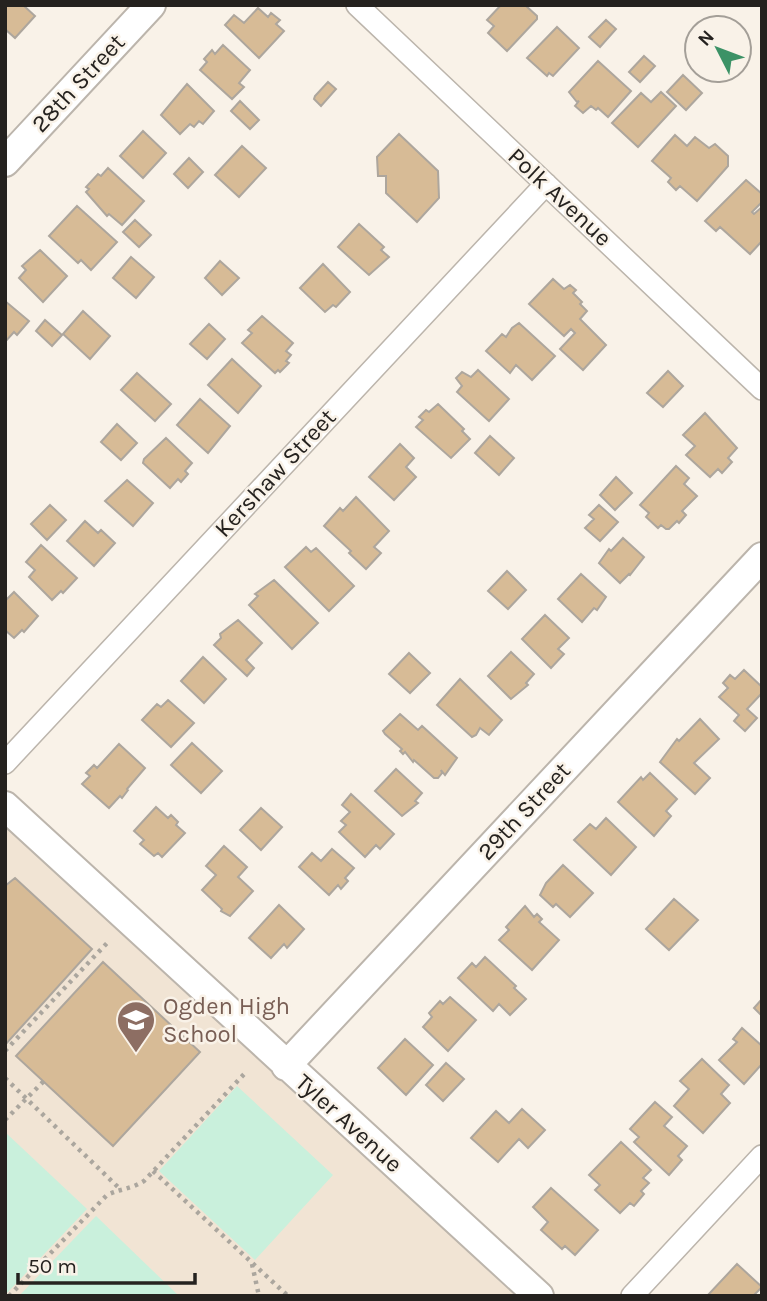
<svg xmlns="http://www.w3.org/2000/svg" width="767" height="1301" viewBox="0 0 767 1301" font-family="Karla,sans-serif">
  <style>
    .built { fill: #f1e4d4 }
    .green { fill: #c9f0dc }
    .building { fill: #d7bb96; stroke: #ada69d; stroke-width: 2 }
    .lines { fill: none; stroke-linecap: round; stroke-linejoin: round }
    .street-casing { stroke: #bcb5ac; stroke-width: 24 }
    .secondary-casing { stroke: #bcb5ac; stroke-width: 32 }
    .path { stroke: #aba69e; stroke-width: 4.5; stroke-dasharray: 3.5 5; stroke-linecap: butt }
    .street { stroke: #fff; stroke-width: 21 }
    .secondary { stroke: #fff; stroke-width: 28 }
    .labels { text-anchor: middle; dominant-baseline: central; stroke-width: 5; stroke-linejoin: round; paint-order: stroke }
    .street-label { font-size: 24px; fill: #25221f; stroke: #f9f2e8 }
    .education-label { font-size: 24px; fill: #785e54; stroke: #f9f2e8; text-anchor: start }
  </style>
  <rect width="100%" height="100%" fill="#f9f2e8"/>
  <!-- built -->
  <path class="built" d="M 5,813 L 528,1296 L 5,1296 Z"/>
  <!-- green -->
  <path class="green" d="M 237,1086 L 333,1175 L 255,1260 L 159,1171 Z
    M 5,1132 L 87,1209 L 7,1293 L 5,1292 Z
    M 96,1216 L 179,1296 L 19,1296 Z"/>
  <!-- building -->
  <path class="building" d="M 5,5 L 23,5 L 35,16 L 15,38 L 5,29 Z
    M 501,5 L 525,5 L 537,16 L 537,19 L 507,51 L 488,33 L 494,26 L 487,20 Z
    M 258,8 L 268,17 L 271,13 L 280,20 L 276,24 L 284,31 L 259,58 L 225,25 L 234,15 L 244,23 Z
    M 606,20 L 616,29 L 600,47 L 589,37 Z
    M 557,27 L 579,48 L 553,76 L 549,73 L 547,76 L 527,58 Z
    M 223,45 L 250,70 L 239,83 L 244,87 L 232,99 L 200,70 L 207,62 L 204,59 L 212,50 L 215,54 Z
    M 644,56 L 655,66 L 640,82 L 629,72 Z
    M 598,61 L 631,91 L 608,117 L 598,108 L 596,110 L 591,106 L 583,113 L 575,106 L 579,101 L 577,102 L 569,92 Z
    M 683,75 L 702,93 L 686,110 L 667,92 Z
    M 328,82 L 336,89 L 321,106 L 314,99 L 315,96 Z
    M 187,84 L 214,111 L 203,124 L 199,121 L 194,127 L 190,124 L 180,134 L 161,115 Z
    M 661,92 L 676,106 L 638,147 L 612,123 L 641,93 L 651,102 Z
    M 240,101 L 259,120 L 250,129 L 231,111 Z
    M 143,131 L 166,153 L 143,178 L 120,156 Z
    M 399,134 L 438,171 L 439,198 L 417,222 L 386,193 L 386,176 L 378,176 L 377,157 Z
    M 675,135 L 687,146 L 695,137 L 709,148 L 715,144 L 728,156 L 728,166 L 697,201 L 680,186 L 676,190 L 668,182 L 671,178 L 652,161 Z
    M 242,146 L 266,168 L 239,197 L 215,175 Z
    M 189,158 L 203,172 L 188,188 L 174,174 Z
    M 108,168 L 144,201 L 122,225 L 109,214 L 107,216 L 86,192 L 89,189 L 86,187 L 98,174 L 101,176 Z
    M 746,180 L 762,194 L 762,202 L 752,212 L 754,214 L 762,207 L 762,241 L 750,254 L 720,227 L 716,231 L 705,221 Z
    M 77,206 L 117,242 L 91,270 L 81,260 L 78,263 L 49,236 Z
    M 135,220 L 151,235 L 139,247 L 123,232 Z
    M 359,224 L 384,247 L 381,250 L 389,257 L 369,275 L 338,247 Z
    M 40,250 L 67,276 L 43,302 L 19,278 L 26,270 L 22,266 Z
    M 131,257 L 154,277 L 136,298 L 113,278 Z
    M 220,261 L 239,278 L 222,295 L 205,278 Z
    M 323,264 L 350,292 L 336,307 L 333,305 L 325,312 L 300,288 Z
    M 553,279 L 564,289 L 570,285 L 576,290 L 573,293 L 582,302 L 580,304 L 587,311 L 580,319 L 606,345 L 583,370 L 560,349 L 575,333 L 571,329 L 564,336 L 529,304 Z
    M 5,301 L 29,321 L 17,335 L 14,332 L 5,342 Z
    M 83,311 L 110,336 L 90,359 L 63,334 Z
    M 262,316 L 293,343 L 286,351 L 291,355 L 286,361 L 289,363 L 280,372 L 278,370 L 275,373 L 242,343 L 252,333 L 248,330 Z
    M 45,320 L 62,335 L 52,346 L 36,331 Z
    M 519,323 L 555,356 L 532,380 L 516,365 L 510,373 L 486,351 L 502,334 L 506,337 L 512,328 Z
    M 209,324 L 225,339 L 207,359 L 190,344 Z
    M 232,359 L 261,386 L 238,413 L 208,385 Z
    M 478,370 L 509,399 L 489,421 L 457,392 L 462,386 L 456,378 L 462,372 L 471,377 Z
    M 668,371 L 683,386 L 663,407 L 647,393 Z
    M 137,373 L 171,404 L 155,421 L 121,390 Z
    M 200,399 L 230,426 L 208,453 L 177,425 Z
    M 438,404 L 464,429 L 462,431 L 470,439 L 451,458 L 416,427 L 423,420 L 419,417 L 426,410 L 429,412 Z
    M 705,413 L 737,448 L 728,458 L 732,462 L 722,473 L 718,469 L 710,477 L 686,455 L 695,446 L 683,435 Z
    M 117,424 L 137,443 L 121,460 L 101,442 Z
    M 490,436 L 514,458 L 499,475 L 475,453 Z
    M 166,438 L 192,463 L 185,471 L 188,474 L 181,482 L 178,479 L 170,488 L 143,463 L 144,459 Z
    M 400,444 L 414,458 L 406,467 L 416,477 L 394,500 L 369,477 Z
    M 676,466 L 689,478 L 684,484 L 697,496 L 682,511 L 686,515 L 679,523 L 677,521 L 669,529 L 666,529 L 661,525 L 658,528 L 646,517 L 649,513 L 640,505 Z
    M 616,477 L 632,493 L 615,510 L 600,495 Z
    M 127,480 L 153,503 L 133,526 L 105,501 Z
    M 356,497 L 389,531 L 374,547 L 381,553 L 366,569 L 349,553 L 351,551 L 324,526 L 340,508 L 343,511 Z
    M 50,505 L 66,520 L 47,540 L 31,524 Z
    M 599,505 L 618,522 L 600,541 L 585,528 L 594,519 L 589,515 Z
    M 85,521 L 98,533 L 101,530 L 115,543 L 94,566 L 67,541 Z
    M 623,538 L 644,557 L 630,575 L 629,574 L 620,583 L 599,563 L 609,549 L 611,551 Z
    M 41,545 L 77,578 L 63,593 L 61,591 L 52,600 L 29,577 L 35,570 L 26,562 Z
    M 306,547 L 311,552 L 316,548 L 354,586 L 329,611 L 285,567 Z
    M 507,571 L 526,590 L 508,609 L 488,591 Z
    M 581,574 L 606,597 L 597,610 L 594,608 L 582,622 L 558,599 Z
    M 274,580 L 318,623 L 292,649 L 249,605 L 258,596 L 255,594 Z
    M 14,592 L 38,616 L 24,632 L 22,630 L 14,638 L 5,630 L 5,601 Z
    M 545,615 L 569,638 L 558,649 L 564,654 L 551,668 L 522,639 Z
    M 238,620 L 262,643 L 246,660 L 254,668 L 247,676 L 214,645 L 221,638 L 220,634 Z
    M 511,652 L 534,674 L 526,683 L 528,685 L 511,699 L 488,676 Z
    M 409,653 L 430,673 L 410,693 L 389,674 Z
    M 203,657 L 226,679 L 204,703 L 181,681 Z
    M 744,670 L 762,687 L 762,693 L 747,709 L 757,718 L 745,731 L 734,721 L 739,715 L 719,697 L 728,688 L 723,683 L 730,675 L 735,679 Z
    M 460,679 L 502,720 L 489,735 L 480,728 L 476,735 L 472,737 L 437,705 Z
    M 168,700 L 194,723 L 171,747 L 142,720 L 157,704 L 161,707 Z
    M 400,714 L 418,730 L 422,726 L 457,758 L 445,775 L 441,770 L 442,773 L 438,778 L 434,778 L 414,760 L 413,762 L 405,752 L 403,754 L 400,751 L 402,749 L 385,734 L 383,731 Z
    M 700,719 L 719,739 L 694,763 L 710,778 L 695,794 L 660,762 L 677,739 L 679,741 Z
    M 192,743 L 222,771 L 201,793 L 171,765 Z
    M 119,744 L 145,768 L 127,789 L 128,790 L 122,798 L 120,796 L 109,808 L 82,784 L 90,776 L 86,773 L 94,765 L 97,768 Z
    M 396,769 L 422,793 L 415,801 L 418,803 L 402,816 L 375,791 Z
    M 650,773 L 677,799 L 666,811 L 671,816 L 654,836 L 618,802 L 641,777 L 643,780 Z
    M 351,794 L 394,834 L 380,849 L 376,845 L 365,857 L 339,832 L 346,825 L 341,821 L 350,812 L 342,805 Z
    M 156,807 L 168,818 L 171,815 L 178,822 L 176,825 L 185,833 L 162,857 L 158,853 L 154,856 L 140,844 L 144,840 L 134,831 Z
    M 261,808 L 282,827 L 261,850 L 240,830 Z
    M 606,818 L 636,847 L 611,875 L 574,840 L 590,824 L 596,829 Z
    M 224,846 L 247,867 L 238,877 L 253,891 L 230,916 L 221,911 L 222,909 L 202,890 L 216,875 L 206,866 Z
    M 332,849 L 354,868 L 345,878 L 348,881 L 341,889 L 338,885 L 329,895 L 299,867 L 312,853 L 321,861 Z
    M 563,865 L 593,893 L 570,917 L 556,904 L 553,907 L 540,895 L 546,883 Z
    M 15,878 L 92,949 L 5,1045 L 5,886 Z
    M 674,899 L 698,920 L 669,950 L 646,929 Z
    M 279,905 L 304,929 L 287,948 L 284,944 L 271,958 L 249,938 Z
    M 525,906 L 534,917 L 537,914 L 542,919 L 539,922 L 559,940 L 532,970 L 499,940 L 509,930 L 506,927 Z
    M 485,957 L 516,986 L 514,988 L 526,999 L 510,1015 L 499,1004 L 493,1011 L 458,978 L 472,963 L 476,967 Z
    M 103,962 L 200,1052 L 113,1146 L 16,1056 Z
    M 450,997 L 476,1020 L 448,1051 L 423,1027 L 432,1017 L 429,1013 L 440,1001 L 443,1004 Z
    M 762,999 L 762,1016 L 754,1008 Z
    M 742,1028 L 762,1046 L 761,1065 L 744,1084 L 719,1060 L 737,1042 L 733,1039 Z
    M 405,1039 L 433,1065 L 406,1095 L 378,1068 Z
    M 702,1059 L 729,1085 L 721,1094 L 730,1103 L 703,1133 L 674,1106 L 689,1089 L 680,1081 Z
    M 446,1063 L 464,1079 L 443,1101 L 426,1085 Z
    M 655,1102 L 672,1117 L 664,1126 L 687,1146 L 678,1156 L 682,1160 L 669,1175 L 634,1142 L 639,1137 L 630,1129 Z
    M 522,1109 L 545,1130 L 528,1148 L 519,1139 L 498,1162 L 471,1138 L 496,1111 L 509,1123 Z
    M 621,1142 L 651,1170 L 643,1178 L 649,1183 L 641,1191 L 644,1194 L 634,1206 L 630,1203 L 620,1213 L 595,1190 L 600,1185 L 589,1175 Z
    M 551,1188 L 598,1230 L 575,1255 L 565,1246 L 562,1249 L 541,1230 L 548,1222 L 533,1207 Z
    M 737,1264 L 762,1287 L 753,1296 L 707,1296 Z"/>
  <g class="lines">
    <defs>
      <path id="street" d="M 357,5 L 762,389
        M 5,763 L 546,184
        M 632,1296 L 762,1156"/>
      <path id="secondary" d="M 5,162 L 151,5
        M 5,806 L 539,1296
        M 286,1066 L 762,557"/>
    </defs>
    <!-- street casing -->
    <use href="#street" class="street-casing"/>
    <!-- secondary casing -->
    <use href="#secondary" class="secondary-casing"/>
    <!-- path -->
    <path class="path" d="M 5,1051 L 108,942
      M 5,1078 L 120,1189
      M 5,1120 L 44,1081
      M 153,1171 L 288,1296
      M 252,1264 L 259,1296
      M 9,1296 L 107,1195 C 122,1188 129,1190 144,1181 L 247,1071"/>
    <!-- street -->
    <use href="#street" class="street"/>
    <!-- secondary -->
    <use href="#secondary" class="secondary"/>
  </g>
  <!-- icons -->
  <defs>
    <symbol id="school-pin" viewBox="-11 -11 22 30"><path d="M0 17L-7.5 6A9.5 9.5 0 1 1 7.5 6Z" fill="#8d6e63" stroke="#f9f2e8"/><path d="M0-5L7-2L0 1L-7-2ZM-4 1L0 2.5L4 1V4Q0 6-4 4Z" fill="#fff"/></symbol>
  </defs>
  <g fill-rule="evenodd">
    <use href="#school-pin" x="114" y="998" width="44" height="60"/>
  </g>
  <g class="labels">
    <!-- street labels -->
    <g class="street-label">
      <text transform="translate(78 83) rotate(-47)">28th Street</text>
      <text transform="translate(560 197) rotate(43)">Polk Avenue</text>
      <text transform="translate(275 473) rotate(-47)">Kershaw Street</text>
      <text transform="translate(524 811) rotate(-47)">29th Street</text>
      <text transform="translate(349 1123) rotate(42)">Tyler Avenue</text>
    </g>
    <!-- education labels -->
    <g class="education-label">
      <text x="163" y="1006">Ogden High<tspan x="163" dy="28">School</tspan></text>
    </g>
  </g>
  <!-- border -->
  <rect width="767" height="1301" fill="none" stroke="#25221f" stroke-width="14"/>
  <!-- north arrow -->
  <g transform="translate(718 49) rotate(312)"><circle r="33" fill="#f9f2e8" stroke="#a49f98" stroke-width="2"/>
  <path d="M0-5L12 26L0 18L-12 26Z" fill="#3c9266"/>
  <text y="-10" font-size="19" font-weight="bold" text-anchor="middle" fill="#25221f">N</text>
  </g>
  <!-- scale -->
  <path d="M18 1273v10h177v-10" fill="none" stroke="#25221f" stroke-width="3.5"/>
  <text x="28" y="1273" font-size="21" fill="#25221f" stroke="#f9f2e8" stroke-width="5" paint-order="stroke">50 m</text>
</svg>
